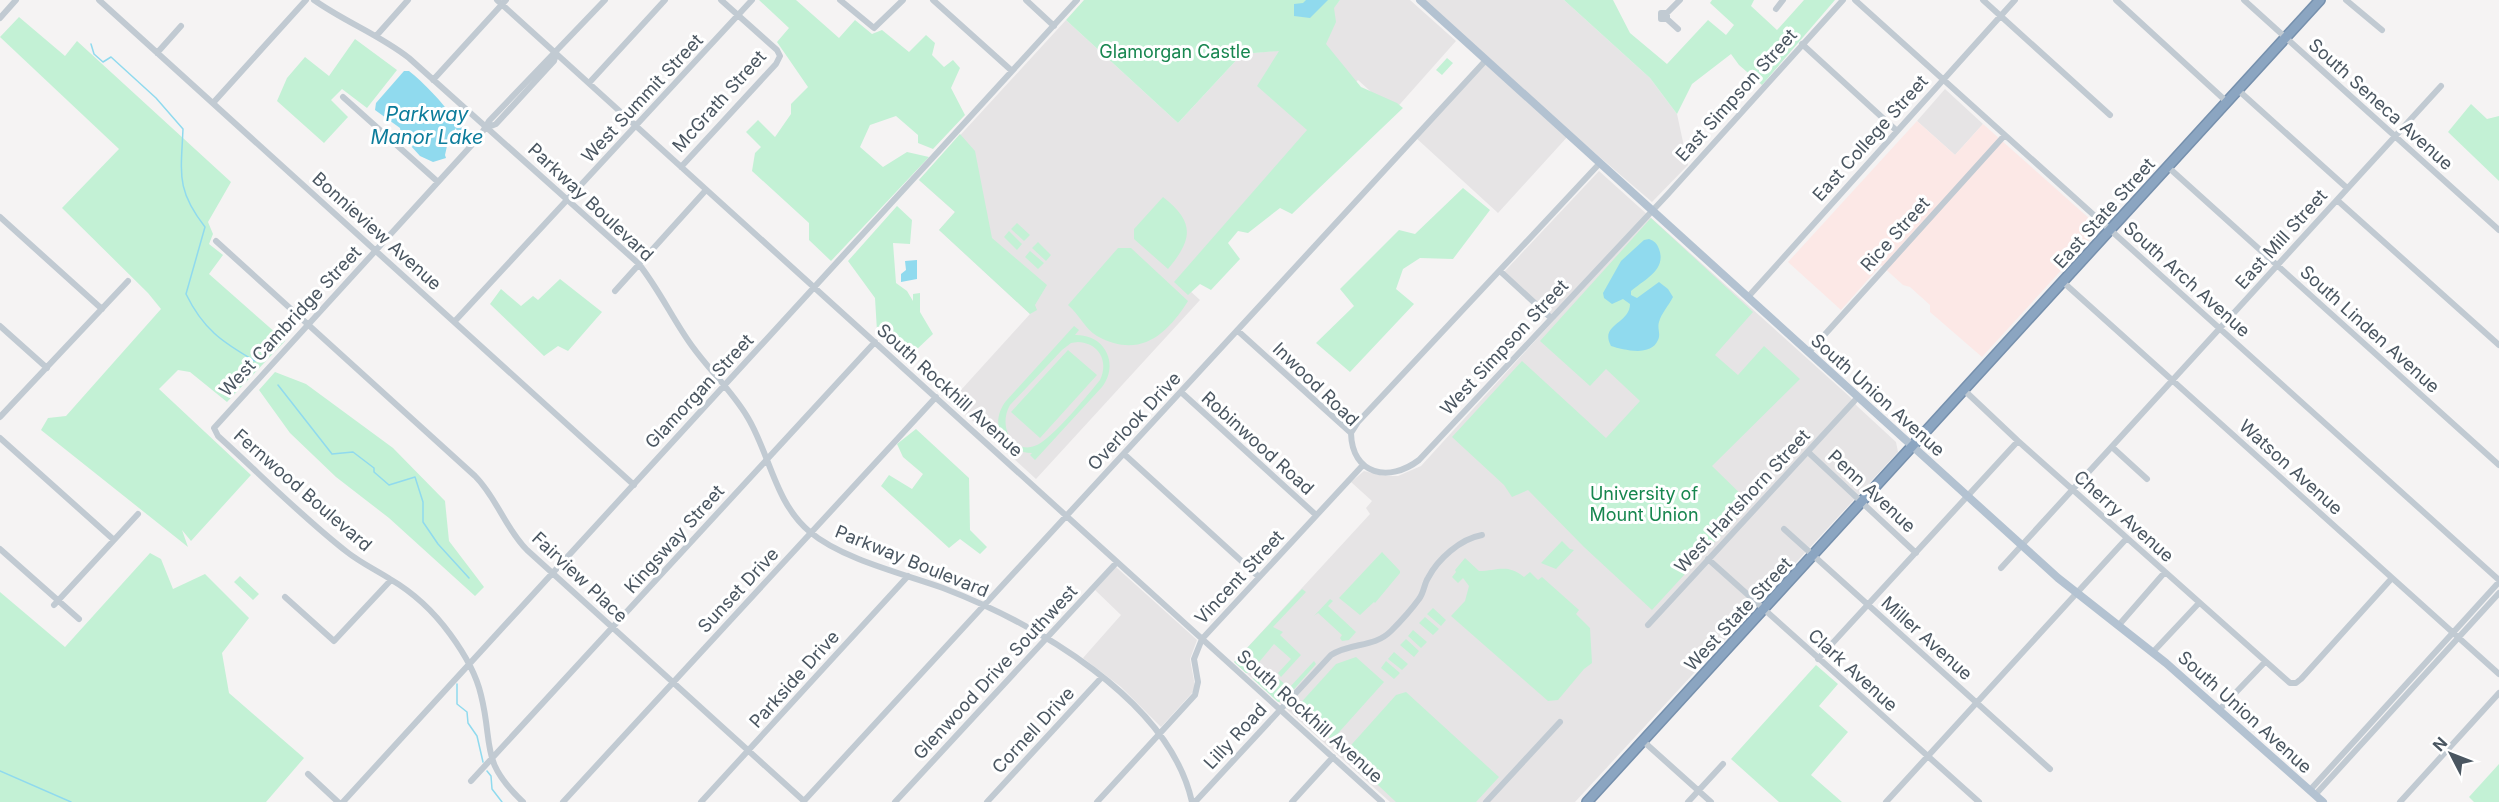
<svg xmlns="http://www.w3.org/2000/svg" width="2499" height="802" viewBox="0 0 2499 802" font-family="Inter,sans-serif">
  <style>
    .education { fill: #e6e4e5 }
    .medical { fill: #fce8e6 }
    .green { fill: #c3f1d5; fill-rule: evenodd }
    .water { fill: #90daee }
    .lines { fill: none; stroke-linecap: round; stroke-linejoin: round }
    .stream { stroke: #90daee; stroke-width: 1.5 }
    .highway-casing { stroke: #7690ad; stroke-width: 12 }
    .minor { stroke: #c1cad2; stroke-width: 6 }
    .major { stroke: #b3c2d1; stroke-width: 8 }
    .highway { stroke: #8ba5c1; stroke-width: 9 }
    .labels { text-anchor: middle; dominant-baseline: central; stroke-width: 6; stroke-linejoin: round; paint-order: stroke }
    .park-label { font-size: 18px; fill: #17864f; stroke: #fff }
    .street-label { font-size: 18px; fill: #4a5661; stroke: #fff }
    .water-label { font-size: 20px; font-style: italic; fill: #0c7c9b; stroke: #fff }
  </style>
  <rect width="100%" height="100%" fill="#f5f3f3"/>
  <!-- education -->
  <path class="education" d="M 1340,0 L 1410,0 L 1456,41 L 1393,112 L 1358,80 L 1349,89 L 1178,280 L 1200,300 L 1036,479 L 951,401 L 1030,314 L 939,230 L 955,212 L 919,180 L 1066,20 L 1178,123 L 1242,54 L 1299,49 Z
    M 1420,0 L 1564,0 L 1650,78 L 1677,114 L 1688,165 L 1652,202 L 1488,61 L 1569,135 L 1498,213 L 1415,137 L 1487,59 Z
    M 1945,89 L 1983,124 L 1955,155 L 1917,121 Z
    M 1599,171 L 1850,397 L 1857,406 L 1896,442 L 1898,452 L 1575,802 L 1390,802 L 1234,662 L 1370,514 L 1366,508 L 1372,501 L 1351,482 L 1364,471 L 1384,476 L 1398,476 L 1421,466 L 1555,319 L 1504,272 Z
    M 1116,567 L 1197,640 L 1190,659 L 1195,686 L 1193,692 L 1161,727 L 1121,687 L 1083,658 L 1121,615 L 1095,590 Z"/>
  <!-- medical -->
  <path class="medical" d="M 1917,121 L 1955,155 L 1983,124 L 2100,228 L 1982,357 L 1930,312 L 1930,305 L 1910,287 L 1903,285 L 1881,265 L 1841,310 L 1788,262 Z"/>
  <!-- green -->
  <path class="green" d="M 759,0 L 796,0 L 839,38 L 855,20 L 872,34 L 882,30 L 909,52 L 926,35 L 935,43 L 932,55 L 944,67 L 953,60 L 960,68 L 951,88 L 965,115 L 933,149 L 918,143 L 918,135 L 896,116 L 870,125 L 860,147 L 883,167 L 907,152 L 929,157 L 831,261 L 809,240 L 809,223 L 752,171 L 755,153 L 761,147 L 746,132 L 758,120 L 775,137 L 791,114 L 791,104 L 808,87 L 777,42 L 789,28 Z
    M 1084,0 L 1340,0 L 1334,8 L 1336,22 L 1326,44 L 1361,87 L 1397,103 L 1403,108 L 1292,214 L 1280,208 L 1248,233 L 1238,231 L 1228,243 L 1240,259 L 1211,290 L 1200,284 L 1188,295 L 1174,282 L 1307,130 L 1257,86 L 1279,51 L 1242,54 L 1178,123 L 1066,20 Z
    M 1564,0 L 1613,0 L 1630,33 L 1667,64 L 1708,20 L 1726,35 L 1734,25 L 1710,3 L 1712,0 L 1754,0 L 1751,6 L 1777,30 L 1804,0 L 1835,0 L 1762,85 L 1739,65 L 1731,54 L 1692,84 L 1677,114 L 1650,78 Z
    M 19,17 L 65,56 L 77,41 L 231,182 L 208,222 L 213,234 L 209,244 L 223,255 L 209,274 L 285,341 L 227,402 L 190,372 L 178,370 L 159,389 L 251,475 L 191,541 L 182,530 L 188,547 L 41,430 L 48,418 L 66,416 L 161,309 L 148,293 L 62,208 L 119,149 L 0,37 Z
    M 355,39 L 397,70 L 367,108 L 342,89 L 331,100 L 348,117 L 324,143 L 277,101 L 287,78 L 305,57 L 329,76 Z
    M 1447,58 L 1453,63 L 1442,75 L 1436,70 Z
    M 2471,104 L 2487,119 L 2499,116 L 2499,181 L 2448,132 Z
    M 960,134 L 975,151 L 992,238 L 1047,285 L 1035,305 L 1037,310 L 1030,314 L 939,230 L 955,212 L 919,180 Z
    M 1463,188 L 1490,210 L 1453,259 L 1420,258 L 1403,269 L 1396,289 L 1414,304 L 1350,372 L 1316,343 L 1354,306 L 1340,289 L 1399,230 L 1415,234 Z
    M 1163,197 C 1195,222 1193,239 1168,269 L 1134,239 L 1134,229 Z
    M 897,206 L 912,220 L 910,244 L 893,243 L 896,283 L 907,291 L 913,301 L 913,294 L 920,293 L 920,312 L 933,334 L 915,351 L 888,343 L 877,331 L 875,298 L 848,261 Z
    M 1651,218 L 1753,312 L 1715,355 L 1738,375 L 1764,346 L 1800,379 L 1712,466 L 1750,503 L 1652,610 L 1584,547 L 1528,490 L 1512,497 L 1504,485 L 1452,437 L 1522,361 L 1606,438 L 1640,401 L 1606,369 L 1590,386 L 1540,341 Z
    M 1017,223 L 1030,235 L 1024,241 L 1011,229 Z
    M 1009,231 L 1022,244 L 1017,250 L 1004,237 Z
    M 1038,242 L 1051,255 L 1046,261 L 1032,248 Z
    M 1118,248 L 1131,248 L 1188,301 C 1166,336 1139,359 1097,336 C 1085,329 1079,314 1068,305 Z
    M 1030,251 L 1044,263 L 1038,269 L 1025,257 Z
    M 560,279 L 602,312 L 568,351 L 558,346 L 544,356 L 490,304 L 501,289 L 521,306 L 533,296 L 538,300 Z
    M 1074,326 L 1079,330 L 1075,335 C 1104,334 1120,363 1102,387 L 1035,460 L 1030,455 L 1032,453 C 1003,453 988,424 1006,401 ZM 1078,342 C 1099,343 1109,361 1100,380 C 1088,395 1057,432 1042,442 C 1017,460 996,429 1010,405 L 1062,350 L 1071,343 Z
    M 1068,350 L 1097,375 L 1040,438 L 1011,412 Z
    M 275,372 L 306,384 L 393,448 L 445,501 L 449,541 L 484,587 L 475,596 L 389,518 L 336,477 L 290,433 L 259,390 Z
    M 916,429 L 969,478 L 970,530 L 987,547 L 980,554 L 960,539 L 949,548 L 881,486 L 889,475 L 912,489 L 923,474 L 903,457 L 897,444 Z
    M 1562,541 L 1570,549 L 1574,550 L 1556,569 L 1541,563 Z
    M 1382,552 L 1400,571 L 1400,573 L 1375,603 L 1374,602 L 1360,615 L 1339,598 Z
    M 150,553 L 161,559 L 173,589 L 205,574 L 249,618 L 222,653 L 229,693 L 304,758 L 266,802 L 0,802 L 0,592 L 65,647 Z
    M 1465,558 L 1479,571 C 1497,571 1507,563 1524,577 L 1530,572 L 1538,580 L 1542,577 L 1579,610 L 1576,614 L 1590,628 L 1592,663 L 1584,669 L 1558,700 L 1548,701 L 1451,616 L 1465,601 L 1469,586 L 1463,578 L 1458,583 L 1452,577 L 1456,572 L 1455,570 Z
    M 240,576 L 259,594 L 253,600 L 234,582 Z
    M 1302,589 L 1306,592 L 1273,627 L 1283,632 L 1280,635 L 1301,655 L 1281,677 L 1278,673 L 1291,659 L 1274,644 L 1250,673 L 1246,673 L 1234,662 Z
    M 1330,599 L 1333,601 L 1328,606 L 1356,632 L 1349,640 L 1342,641 L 1340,638 L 1342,635 L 1318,613 L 1314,616 Z
    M 1433,608 L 1446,620 L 1441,626 L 1427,614 Z
    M 1425,617 L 1439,629 L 1433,635 L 1419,623 Z
    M 1413,630 L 1427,642 L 1421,648 L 1408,636 Z
    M 1406,639 L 1419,651 L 1414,657 L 1400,645 Z
    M 1394,652 L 1408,664 L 1402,670 L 1388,659 Z
    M 1356,657 L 1384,682 L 1332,740 L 1296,708 L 1336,664 Z
    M 1314,661 L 1316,664 L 1283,702 L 1278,702 L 1253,679 L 1258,671 L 1273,685 L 1279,679 L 1289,688 Z
    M 1386,661 L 1400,673 L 1394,679 L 1381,668 Z
    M 1816,665 L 1838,684 L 1819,706 L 1848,732 L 1811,775 L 1842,802 L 1779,802 L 1731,759 Z
    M 1406,692 L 1499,777 L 1476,802 L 1396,802 L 1344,753 L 1396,695 Z
    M 2499,764 L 2499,802 L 2474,802 L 2469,797 Z"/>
  <!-- water -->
  <path class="water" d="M 1306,0 L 1328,0 L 1310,18 L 1294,16 L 1294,4 L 1303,3 Z
    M 404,71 L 409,71 C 421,80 451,110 455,123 L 463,126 L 461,128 L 468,128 L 462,131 L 467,134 L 464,139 L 457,133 L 456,128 L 449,137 L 445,155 L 446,158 L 433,162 L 420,156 L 401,135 L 400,128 L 375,110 L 376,103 Z
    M 1649,239 C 1654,241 1657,243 1659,249 C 1667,270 1644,280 1631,291 L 1631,295 L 1637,298 L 1659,282 L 1668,289 L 1673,297 C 1669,305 1661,314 1659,322 C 1657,328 1661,334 1658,340 C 1651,357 1624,350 1611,346 C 1599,324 1630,324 1630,304 L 1623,299 L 1612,304 L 1604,298 L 1603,293 L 1621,261 L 1644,240 Z
    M 917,260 L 917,279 L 901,282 L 901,274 L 906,270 L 905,261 Z"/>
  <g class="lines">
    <!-- stream -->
    <path class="stream" d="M 91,44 L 94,54 L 103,62 L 111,57 L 156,98 L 183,129 C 181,174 176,190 205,227 L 186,294 C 203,329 222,342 255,361
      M 278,385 L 332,454 L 353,452 L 374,468 L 374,472 L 389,485 L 415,477 L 423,502 L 423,522 L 438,544 L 469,578
      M 457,684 L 457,704 L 467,712 L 468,723 L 477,736 L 483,762
      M 0,771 L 71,802
      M 487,771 L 491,776 L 492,789 L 502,802"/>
    <defs>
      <path id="highway" d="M 1587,802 L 2320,0"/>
    </defs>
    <!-- highway casing -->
    <use href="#highway" class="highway-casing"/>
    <!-- minor -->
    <path class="minor" d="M 99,0 L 634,485
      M 314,0 C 345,22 380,35 409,58 L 638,263 C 659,289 673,320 692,346 C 710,371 733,392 748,418 C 770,455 775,503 810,532 C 842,559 904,574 943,588 C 1034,623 1169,699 1192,802
      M 497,0 L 1382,802
      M 840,0 L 874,28 L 903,0
      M 933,0 L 1012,71
      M 1026,0 L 1054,26
      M 1855,0 L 2499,580
      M 1983,0 L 2110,115
      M 2116,0 L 2227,102
      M 2244,0 L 2499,230
      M 2346,0 L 2382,30
      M 1776,9 L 1783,0
      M 1667,13 L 1680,0
      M 0,18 L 16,0
      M 1667,19 L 1667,13 L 1661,13 L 1661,19 L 1667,19 L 1678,29
      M 377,35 L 408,0
      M 1802,44 L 1897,131
      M 157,53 L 181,26
      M 433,80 L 506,0
      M 589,83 L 665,0
      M 2238,90 L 2347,188
      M 343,97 L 438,182
      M 213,103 L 306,0
      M 486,128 L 496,124 L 554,61 L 556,54
      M 681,167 L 776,64 L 780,56 L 777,50 L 721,0
      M 2168,167 L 2499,465
      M 2337,200 L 2499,345
      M 0,217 L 102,309
      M 216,241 L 475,476 C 497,498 505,528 527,550 L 805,802
      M 1500,271 L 1551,318
      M 2063,282 L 2499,674
      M 615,291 L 706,190
      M 1748,297 L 2015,0
      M 455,321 L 752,0
      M 0,326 L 47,368
      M 1238,331 L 1351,433 C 1352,475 1389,483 1419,460 L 1668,194 L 1843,0
      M 1809,352 L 2004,136
      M 1964,390 L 2018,441 L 2290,683 L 2296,683 L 2301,679 L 2392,578
      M 1181,392 L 1316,515
      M 0,417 L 128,281
      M 1351,433 L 1358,422 L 1600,163
      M 0,438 L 114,540
      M 2112,447 L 2147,479
      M 1808,452 L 1916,553
      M 1124,454 L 1259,577
      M 1784,529 L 2050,769
      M 0,549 L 79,619
      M 1708,559 L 1979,802
      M 2001,568 L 2441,86
      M 285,597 L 334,641 L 391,580
      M 54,605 L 138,514
      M 1648,625 L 1858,397
      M 2118,626 L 2165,572
      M 2153,652 L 2199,603
      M 1818,659 L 2018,441
      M 2219,710 L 2265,662
      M 1643,741 L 1711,802
      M 308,774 L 338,802
      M 471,781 L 875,342
      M 2310,790 L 2499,582
      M 2315,795 L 2499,593
      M 343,802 L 1077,0
      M 523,802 C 479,760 494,747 481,695 C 476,673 464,653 450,634 C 434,612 414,593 390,579 C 376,570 361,563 347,552 C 302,517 261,475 218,436 L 214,428 L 480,136 L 489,121 L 605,0
      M 563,802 L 936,397
      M 701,802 L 908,576
      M 803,802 L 1486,60
      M 895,802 L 1117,562
      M 987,802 L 1102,677
      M 1097,802 L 1195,695 L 1198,682 L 1194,659 L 1202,639 L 1363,465
      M 1195,802 L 1331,655 C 1351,642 1374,648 1391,631 C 1401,621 1411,610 1419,599 C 1424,593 1424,584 1428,578 C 1438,559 1460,539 1482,535
      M 1292,802 L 1333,757
      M 1486,802 L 1560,722
      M 1688,802 L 1723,764
      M 1886,802 L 2127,538
      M 2400,802 L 2499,693"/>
    <!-- major -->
    <path class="major" d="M 1420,0 L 2058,578 L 2166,663 L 2323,802"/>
    <!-- highway -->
    <use href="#highway" class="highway"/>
  </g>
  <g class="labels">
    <!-- park labels -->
    <g class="park-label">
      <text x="1175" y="51">Glamorgan Castle</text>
      <text x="1644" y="493">University of<tspan x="1644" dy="21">Mount Union</tspan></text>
    </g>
    <!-- street labels -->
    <g class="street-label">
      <text transform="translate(1736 95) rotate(-48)">East Simpson Street</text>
      <text transform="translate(642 98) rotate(-47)">West Summit Street</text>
      <text transform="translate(719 101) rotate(-48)">McGrath Street</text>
      <text transform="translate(2381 104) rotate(42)">South Seneca Avenue</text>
      <text transform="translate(1870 138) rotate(-48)">East College Street</text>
      <text transform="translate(591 202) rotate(43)">Parkway Boulevard</text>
      <text transform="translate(2104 213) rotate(-48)">East State Street</text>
      <text transform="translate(377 231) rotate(42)">Bonnieview Avenue</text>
      <text transform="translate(1895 234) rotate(-48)">Rice Street</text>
      <text transform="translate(2281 239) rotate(-48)">East Mill Street</text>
      <text transform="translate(2187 279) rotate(42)">South Arch Avenue</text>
      <text transform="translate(290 321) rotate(-47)">West Cambridge Street</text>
      <text transform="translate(2370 329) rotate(42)">South Linden Avenue</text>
      <text transform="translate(1504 347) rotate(-47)">West Simpson Street</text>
      <text transform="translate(1316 384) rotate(44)">Inwood Road</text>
      <text transform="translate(950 390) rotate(42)">South Rockhill Avenue</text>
      <text transform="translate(699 391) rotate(-47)">Glamorgan Street</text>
      <text transform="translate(1878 395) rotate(42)">South Union Avenue</text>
      <text transform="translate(1134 421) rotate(-47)">Overlook Drive</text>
      <text transform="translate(1258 443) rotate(42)">Robinwood Road</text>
      <text transform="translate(2291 467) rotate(42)">Watson Avenue</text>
      <text transform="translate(303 490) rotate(41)">Fernwood Boulevard</text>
      <text transform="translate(1872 491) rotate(43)">Penn Avenue</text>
      <text transform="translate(1742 501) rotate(-47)">West Hartshorn Street</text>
      <text transform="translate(2124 516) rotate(42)">Cherry Avenue</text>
      <text transform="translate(674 539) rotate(-48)">Kingsway Street</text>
      <text transform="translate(912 561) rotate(22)">Parkway Boulevard</text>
      <text transform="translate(580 577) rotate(43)">Fairview Place</text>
      <text transform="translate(1239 577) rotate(-47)">Vincent Street</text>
      <text transform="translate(738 590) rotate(-47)">Sunset Drive</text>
      <text transform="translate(1738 614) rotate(-47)">West State Street</text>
      <text transform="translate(1927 638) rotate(42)">Miller Avenue</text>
      <text transform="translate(1853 670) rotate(42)">Clark Avenue</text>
      <text transform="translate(995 672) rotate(-47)">Glenwood Drive Southwest</text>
      <text transform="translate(794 679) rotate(-48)">Parkside Drive</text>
      <text transform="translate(2245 712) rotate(42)">South Union Avenue</text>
      <text transform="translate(1310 716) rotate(42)">South Rockhill Avenue</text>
      <text transform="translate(1033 730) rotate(-47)">Cornell Drive</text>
      <text transform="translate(1235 736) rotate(-47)">Lilly Road</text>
    </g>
    <!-- water labels -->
    <g class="water-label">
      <text x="427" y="114">Parkway<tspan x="427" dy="23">Manor Lake</tspan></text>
    </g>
  </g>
  <!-- north arrow -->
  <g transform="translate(2451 754) rotate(312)" stroke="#ffffff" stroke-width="4.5" paint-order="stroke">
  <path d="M0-4.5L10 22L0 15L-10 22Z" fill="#4a5661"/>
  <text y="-9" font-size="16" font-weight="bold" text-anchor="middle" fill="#4a5661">N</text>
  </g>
</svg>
